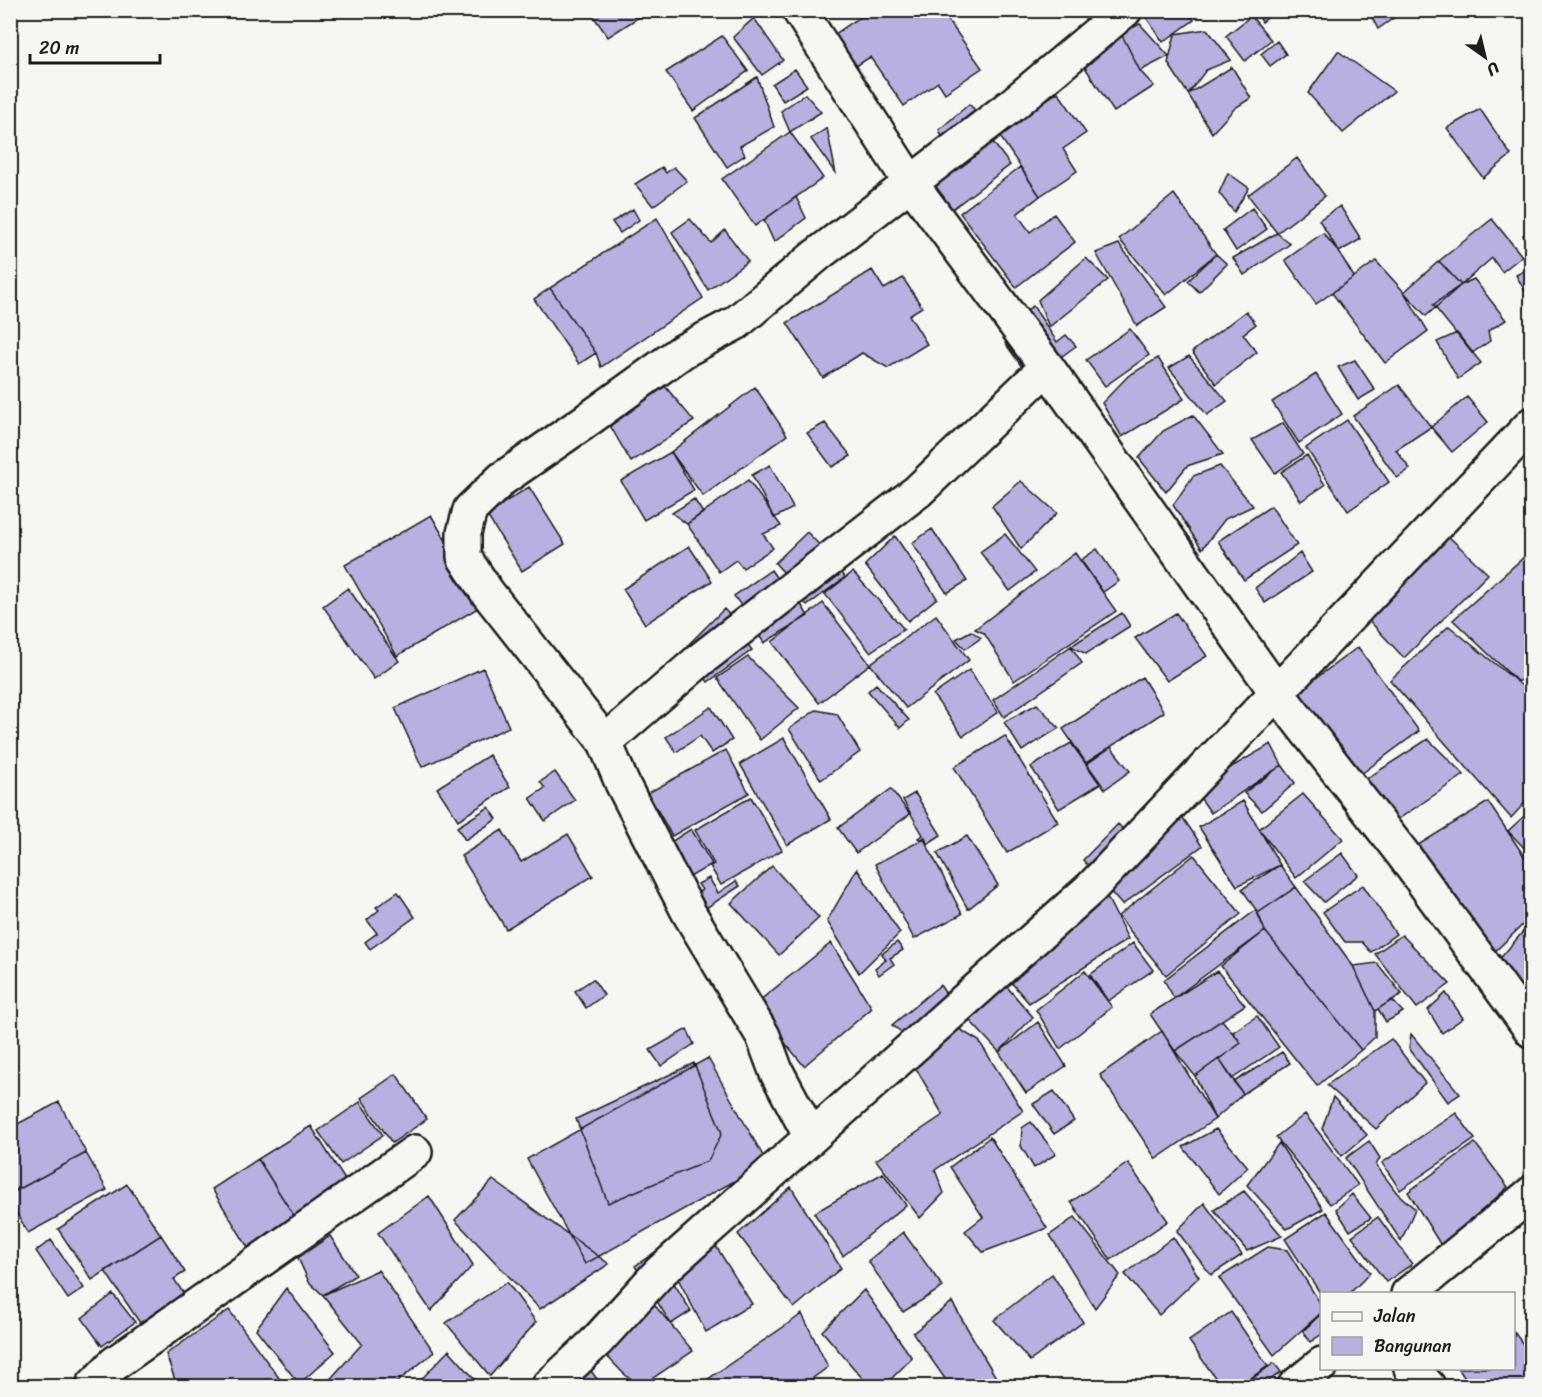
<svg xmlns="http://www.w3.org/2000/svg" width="1542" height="1397" viewBox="0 0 1542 1397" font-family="Sriracha,sans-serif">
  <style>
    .building { fill: #b9afe1; stroke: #1c1c1c; stroke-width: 1.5 }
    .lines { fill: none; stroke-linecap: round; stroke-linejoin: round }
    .minor-casing { stroke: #1c1c1c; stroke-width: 38 }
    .minor { stroke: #f6f6f2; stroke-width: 33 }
  </style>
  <rect width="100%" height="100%" fill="#f6f6f2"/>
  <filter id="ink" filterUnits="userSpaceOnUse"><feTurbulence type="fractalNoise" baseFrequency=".0167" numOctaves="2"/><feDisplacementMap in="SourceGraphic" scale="12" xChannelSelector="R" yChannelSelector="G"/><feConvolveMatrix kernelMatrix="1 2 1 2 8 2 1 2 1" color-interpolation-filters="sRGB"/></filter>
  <g filter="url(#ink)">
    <!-- building -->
    <path class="building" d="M 589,10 L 650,10 L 608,37 Z
      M 870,10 L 941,10 L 982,68 L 945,93 L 938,82 L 904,106 L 870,57 L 850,70 L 828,39 Z
      M 1141,10 L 1187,10 L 1194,20 L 1163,42 Z
      M 1255,10 L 1277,10 L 1262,22 Z
      M 1368,10 L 1391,10 L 1395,17 L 1378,29 Z
      M 1251,16 L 1271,40 L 1245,61 L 1226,36 Z
      M 754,18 L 783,60 L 762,75 L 733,37 Z
      M 1140,24 L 1169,56 L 1140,71 L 1121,33 Z
      M 1207,29 L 1231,60 L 1206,70 L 1188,94 L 1168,63 L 1175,34 Z
      M 1121,33 L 1140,71 L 1154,86 L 1114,112 L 1079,58 Z
      M 722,36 L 748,71 L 693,111 L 666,72 Z
      M 1277,41 L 1286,54 L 1270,66 L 1261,54 Z
      M 1338,51 L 1394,91 L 1343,133 L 1308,93 Z
      M 1232,67 L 1251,98 L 1235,108 L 1212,133 L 1188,94 Z
      M 795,69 L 807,86 L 783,101 L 772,84 Z
      M 757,77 L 774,127 L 740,146 L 745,155 L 727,167 L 695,118 Z
      M 1058,92 L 1086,133 L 1063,149 L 1077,171 L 1040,196 L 997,132 Z
      M 805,94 L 821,112 L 790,132 L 781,111 Z
      M 969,104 L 979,114 L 944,141 L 939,130 Z
      M 1480,109 L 1511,155 L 1483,178 L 1447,128 Z
      M 827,128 L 836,174 L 811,139 Z
      M 790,132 L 823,178 L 755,226 L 722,179 Z
      M 990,138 L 1010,165 L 951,210 L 930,184 Z
      M 1297,158 L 1325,196 L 1277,233 L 1248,195 Z
      M 662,167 L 666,173 L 674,167 L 687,181 L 653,206 L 635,184 Z
      M 1020,167 L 1040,196 L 1017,214 L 1030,232 L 1054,214 L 1075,242 L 1016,287 L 960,213 Z
      M 1228,173 L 1249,188 L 1234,212 L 1219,193 Z
      M 1174,194 L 1216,254 L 1166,295 L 1119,239 Z
      M 796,197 L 806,218 L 774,242 L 764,220 Z
      M 1340,206 L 1361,239 L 1339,252 L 1319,220 Z
      M 1252,208 L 1267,229 L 1236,251 L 1223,230 Z
      M 633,209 L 639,220 L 620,233 L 612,222 Z
      M 657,218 L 703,298 L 601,367 L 596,353 L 550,288 Z
      M 690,219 L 711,243 L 725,230 L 748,261 L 708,290 L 672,232 Z
      M 1492,219 L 1522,256 L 1502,272 L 1492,258 L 1461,285 L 1439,261 Z
      M 1532,231 L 1532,253 L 1523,235 Z
      M 1277,233 L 1290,244 L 1244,275 L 1233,258 Z
      M 1323,233 L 1339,252 L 1354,277 L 1316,304 L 1285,260 Z
      M 1119,244 L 1166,307 L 1137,326 L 1096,253 Z
      M 1216,254 L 1227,264 L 1199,292 L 1188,281 Z
      M 1086,258 L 1108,280 L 1049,327 L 1038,300 Z
      M 1376,261 L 1404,292 L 1428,331 L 1385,363 L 1332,293 Z
      M 1439,261 L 1461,285 L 1426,316 L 1404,292 Z
      M 1532,267 L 1532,304 L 1516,275 Z
      M 872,270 L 884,289 L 903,278 L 922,307 L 909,315 L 927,344 L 888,368 L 862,353 L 823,378 L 787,323 Z
      M 1474,279 L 1506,320 L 1488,331 L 1490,341 L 1472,353 L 1433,305 L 1461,285 Z
      M 550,288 L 596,353 L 579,364 L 534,299 Z
      M 1033,306 L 1057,342 L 1066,335 L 1076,346 L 1051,364 L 1015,318 Z
      M 1246,311 L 1256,324 L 1243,334 L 1257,352 L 1216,384 L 1192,352 Z
      M 1130,329 L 1149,355 L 1105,386 L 1086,360 Z
      M 1457,333 L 1481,363 L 1458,379 L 1437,342 Z
      M 1014,338 L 1037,368 L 1027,374 L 1005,343 Z
      M 1189,356 L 1227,401 L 1207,415 L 1169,368 Z
      M 1158,358 L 1184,399 L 1122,437 L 1102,403 L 1128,376 Z
      M 1355,360 L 1375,390 L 1358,400 L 1338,367 Z
      M 1316,374 L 1342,414 L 1299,443 L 1272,402 Z
      M 664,385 L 694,421 L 631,462 L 608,422 Z
      M 1399,385 L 1431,427 L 1396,450 L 1410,469 L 1397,478 L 1353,416 Z
      M 755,387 L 787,435 L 703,496 L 671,452 Z
      M 1467,397 L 1488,422 L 1452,452 L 1431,427 Z
      M 1193,415 L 1223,454 L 1187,466 L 1166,492 L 1139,458 L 1163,431 Z
      M 1347,420 L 1389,482 L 1348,511 L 1306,448 Z
      M 825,423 L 851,456 L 832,467 L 807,433 Z
      M 1283,423 L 1303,454 L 1275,473 L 1252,440 Z
      M 671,452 L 694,490 L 644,520 L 621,481 Z
      M 1307,455 L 1325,485 L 1301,501 L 1281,472 Z
      M 770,465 L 793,508 L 774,518 L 752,475 Z
      M 1220,466 L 1253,506 L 1225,519 L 1202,549 L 1173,505 L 1193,476 Z
      M 748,480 L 781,526 L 763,534 L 773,548 L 743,568 L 736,560 L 719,572 L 687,524 Z
      M 1021,481 L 1057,513 L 1021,549 L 992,506 Z
      M 529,487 L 565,544 L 522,571 L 486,514 Z
      M 694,499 L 703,513 L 687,524 L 672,513 Z
      M 1271,506 L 1297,545 L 1244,580 L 1218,541 Z
      M 431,515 L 483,605 L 397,656 L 345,565 Z
      M 932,529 L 967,581 L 947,593 L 912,543 Z
      M 807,532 L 829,555 L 796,586 L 775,563 Z
      M 1444,532 L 1488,574 L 1404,658 L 1365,616 Z
      M 1005,534 L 1035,572 L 1010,591 L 980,552 Z
      M 895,536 L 937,598 L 908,621 L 865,565 Z
      M 689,546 L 712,581 L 645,624 L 623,589 Z
      M 1097,549 L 1119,581 L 1103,592 L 1081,560 Z
      M 1532,550 L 1532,673 L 1518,682 L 1453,620 Z
      M 1075,553 L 1116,611 L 1014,681 L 984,633 L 975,629 Z
      M 1300,553 L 1312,572 L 1265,603 L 1255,588 Z
      M 837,566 L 845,577 L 808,605 L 798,599 Z
      M 771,570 L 782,586 L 746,612 L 734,596 Z
      M 853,572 L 904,629 L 870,652 L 825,594 Z
      M 348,588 L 399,661 L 374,679 L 323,606 Z
      M 798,599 L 808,616 L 764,643 L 753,626 Z
      M 823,603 L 870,664 L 819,703 L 772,642 Z
      M 724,609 L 737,623 L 701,659 L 687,646 Z
      M 1122,613 L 1130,626 L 1086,654 L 1071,646 Z
      M 1176,613 L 1207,656 L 1167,681 L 1135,638 Z
      M 936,615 L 969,660 L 906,708 L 870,664 Z
      M 1449,626 L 1532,694 L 1532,795 L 1511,818 L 1390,680 Z
      M 971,631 L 981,638 L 965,649 L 956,639 Z
      M 743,638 L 752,650 L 708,682 L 699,669 Z
      M 1071,646 L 1082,663 L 1004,717 L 993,700 Z
      M 1358,647 L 1419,731 L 1357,777 L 1296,693 Z
      M 748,657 L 799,708 L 760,740 L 717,678 Z
      M 483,668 L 509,727 L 422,767 L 395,708 Z
      M 969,670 L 998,712 L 963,736 L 933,695 Z
      M 1142,677 L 1164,712 L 1086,763 L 1063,729 Z
      M 876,684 L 909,720 L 900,728 L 868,691 Z
      M 1037,704 L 1059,728 L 1022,751 L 1004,722 Z
      M 711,707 L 732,740 L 712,753 L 700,736 L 676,752 L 666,737 Z
      M 816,710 L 837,714 L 860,752 L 821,780 L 789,729 Z
      M 1005,736 L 1058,822 L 1007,853 L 954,767 Z
      M 784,738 L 831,819 L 787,845 L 740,764 Z
      M 1428,739 L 1464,775 L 1391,824 L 1357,785 Z
      M 1071,743 L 1100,784 L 1059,809 L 1031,767 Z
      M 1271,744 L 1282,765 L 1211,813 L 1194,789 Z
      M 1111,747 L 1130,771 L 1105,789 L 1087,764 Z
      M 726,750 L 749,793 L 672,836 L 648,793 Z
      M 489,755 L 510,787 L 458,820 L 437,788 Z
      M 1282,765 L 1295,783 L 1262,811 L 1244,793 Z
      M 555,772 L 575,800 L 545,821 L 530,798 L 545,788 L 540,782 Z
      M 891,789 L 910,814 L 856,853 L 838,828 Z
      M 915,793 L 941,835 L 927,844 L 925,837 L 920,840 L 918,838 L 923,835 L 903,800 Z
      M 1303,794 L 1343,839 L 1296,878 L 1259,829 Z
      M 751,797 L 782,850 L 721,885 L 710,866 L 714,864 L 695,830 Z
      M 1243,801 L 1280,865 L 1237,886 L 1199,827 Z
      M 1488,802 L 1532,868 L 1532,916 L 1489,957 L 1410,850 Z
      M 489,807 L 497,819 L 465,840 L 457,827 Z
      M 1532,809 L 1532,856 L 1508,831 Z
      M 1181,815 L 1202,846 L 1122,905 L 1083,860 L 1118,824 L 1142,849 Z
      M 691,829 L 712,864 L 680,883 L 660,849 Z
      M 502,830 L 521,862 L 568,834 L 593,876 L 506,929 L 461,856 Z
      M 967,836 L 998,885 L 968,909 L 937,853 Z
      M 924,839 L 962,914 L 914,939 L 875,864 Z
      M 1342,853 L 1358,875 L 1324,902 L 1304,881 Z
      M 1194,855 L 1241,914 L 1166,975 L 1118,916 Z
      M 1280,865 L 1296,887 L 1258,913 L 1242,889 Z
      M 772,866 L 819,918 L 779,955 L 731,903 Z
      M 857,869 L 900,933 L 859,973 L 827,921 Z
      M 709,878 L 718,893 L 736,881 L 740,886 L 703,910 L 694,895 L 702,890 L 698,884 Z
      M 1363,885 L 1396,934 L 1371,952 L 1362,942 L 1345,942 L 1323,912 Z
      M 1296,887 L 1353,966 L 1375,1011 L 1375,1037 L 1361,1050 L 1265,931 L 1258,913 Z
      M 1103,889 L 1128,939 L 1029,1003 L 1004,974 Z
      M 398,892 L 415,917 L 370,949 L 365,942 L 377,933 L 367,920 L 379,910 L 376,907 Z
      M 1256,910 L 1265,931 L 1174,998 L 1164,980 Z
      M 1532,921 L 1532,1014 L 1492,968 Z
      M 1265,931 L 1361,1050 L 1317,1086 L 1221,966 Z
      M 1402,935 L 1450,984 L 1417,1008 L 1375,954 Z
      M 897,942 L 903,950 L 890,958 L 894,964 L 879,975 L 875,968 L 886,960 L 882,954 Z
      M 831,943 L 872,1008 L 804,1066 L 754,1005 Z
      M 1133,943 L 1153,970 L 1108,1001 L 1090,975 Z
      M 1377,963 L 1402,994 L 1375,1011 L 1353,966 Z
      M 1085,971 L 1112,1007 L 1060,1049 L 1036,1010 Z
      M 1217,971 L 1245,1005 L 1175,1051 L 1150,1014 Z
      M 593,979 L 604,995 L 586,1008 L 575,991 Z
      M 1001,980 L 1033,1017 L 999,1052 L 961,1011 Z
      M 940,985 L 950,1000 L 911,1039 L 892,1025 Z
      M 1446,993 L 1463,1018 L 1442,1033 L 1428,1010 Z
      M 1392,1000 L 1403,1012 L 1386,1022 L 1378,1009 Z
      M 1257,1016 L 1279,1047 L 1232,1079 L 1219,1059 L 1241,1043 L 1233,1032 Z
      M 1222,1020 L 1241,1043 L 1195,1076 L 1175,1051 Z
      M 1038,1022 L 1066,1066 L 1026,1093 L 999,1052 Z
      M 954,1026 L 979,1041 L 1023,1111 L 935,1170 L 944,1193 L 920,1218 L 876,1160 L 943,1115 L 910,1058 Z
      M 687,1029 L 694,1044 L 661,1066 L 650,1050 Z
      M 1162,1031 L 1215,1119 L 1156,1159 L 1100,1075 Z
      M 1411,1034 L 1460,1094 L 1448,1102 L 1409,1048 Z
      M 1391,1039 L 1425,1083 L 1376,1129 L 1327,1085 Z
      M 1282,1052 L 1290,1063 L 1243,1094 L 1234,1082 Z
      M 708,1058 L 767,1163 L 585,1264 L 527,1159 Z
      M 1219,1059 L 1243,1094 L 1215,1119 L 1195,1076 Z
      M 694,1063 L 722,1133 L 708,1161 L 608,1203 L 576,1119 Z
      M 396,1074 L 427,1119 L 392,1143 L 361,1098 Z
      M 1054,1091 L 1074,1121 L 1054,1134 L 1033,1104 Z
      M 1333,1097 L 1367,1135 L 1342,1156 L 1322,1129 Z
      M 59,1102 L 86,1153 L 10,1194 L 10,1128 Z
      M 360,1102 L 383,1135 L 341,1164 L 318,1131 Z
      M 1456,1113 L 1475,1139 L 1400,1190 L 1382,1163 Z
      M 1305,1114 L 1358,1185 L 1330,1204 L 1276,1137 Z
      M 1031,1122 L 1056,1154 L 1034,1168 L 1021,1146 L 1022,1128 Z
      M 311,1126 L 352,1191 L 299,1224 L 258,1159 Z
      M 1216,1129 L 1248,1167 L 1219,1194 L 1183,1147 Z
      M 990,1137 L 1047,1228 L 983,1252 L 965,1231 L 983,1217 L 950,1167 Z
      M 1369,1141 L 1380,1158 L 1376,1165 L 1397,1193 L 1415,1209 L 1401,1241 L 1346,1158 Z
      M 1279,1143 L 1323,1209 L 1287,1229 L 1247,1185 Z
      M 1475,1143 L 1508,1187 L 1442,1247 L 1408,1192 Z
      M 86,1153 L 107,1190 L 28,1233 L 10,1201 L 10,1194 Z
      M 258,1159 L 299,1224 L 252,1254 L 212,1189 Z
      M 1128,1163 L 1168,1221 L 1111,1260 L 1071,1202 Z
      M 883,1173 L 906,1205 L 843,1256 L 814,1213 Z
      M 493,1180 L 609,1264 L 540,1309 L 455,1220 Z
      M 127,1184 L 161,1235 L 92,1280 L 58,1229 Z
      M 791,1187 L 841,1268 L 794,1308 L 738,1234 Z
      M 1244,1191 L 1282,1236 L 1247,1251 L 1214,1210 Z
      M 1352,1194 L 1371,1218 L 1350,1231 L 1336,1209 Z
      M 429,1196 L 473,1265 L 431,1311 L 378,1233 Z
      M 1204,1203 L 1242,1255 L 1211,1275 L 1177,1231 Z
      M 1326,1212 L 1370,1273 L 1349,1294 L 1322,1294 L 1322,1296 L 1285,1239 Z
      M 1075,1217 L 1120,1275 L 1095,1308 L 1050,1235 Z
      M 1378,1217 L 1412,1264 L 1386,1282 L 1352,1236 Z
      M 903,1232 L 943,1287 L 903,1312 L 868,1261 Z
      M 161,1235 L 185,1272 L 174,1279 L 184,1294 L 140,1323 L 105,1271 Z
      M 330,1236 L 356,1275 L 323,1295 L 309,1282 L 298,1258 Z
      M 1173,1237 L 1199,1277 L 1159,1315 L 1125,1274 Z
      M 51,1240 L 84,1288 L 68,1299 L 36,1251 Z
      M 714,1243 L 752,1304 L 706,1332 L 675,1273 Z
      M 1268,1247 L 1287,1250 L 1322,1306 L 1322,1312 L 1274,1355 L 1219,1278 Z
      M 655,1252 L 691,1311 L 671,1324 L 635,1266 Z
      M 378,1270 L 434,1352 L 392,1386 L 324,1386 L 362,1344 L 323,1295 Z
      M 1052,1274 L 1083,1322 L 1030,1361 L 994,1320 Z
      M 631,1277 L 693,1351 L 641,1386 L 638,1386 L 622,1372 L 582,1330 Z
      M 507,1282 L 536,1322 L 490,1376 L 446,1323 Z
      M 286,1288 L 335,1352 L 299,1384 L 256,1329 Z
      M 864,1290 L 912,1358 L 884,1386 L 869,1386 L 822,1331 Z
      M 113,1294 L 135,1322 L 102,1346 L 82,1318 Z
      M 952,1302 L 1001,1386 L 950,1386 L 913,1333 Z
      M 229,1310 L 285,1386 L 174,1386 L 176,1383 L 166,1354 Z
      M 1231,1312 L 1268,1366 L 1239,1386 L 1221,1386 L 1189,1341 Z
      M 1322,1313 L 1322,1334 L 1310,1342 L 1303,1331 Z
      M 802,1314 L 828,1367 L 802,1386 L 698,1386 Z
      M 1514,1332 L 1532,1356 L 1532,1379 L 1521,1386 L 1470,1386 L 1458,1368 L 1514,1368 Z
      M 449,1350 L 481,1386 L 415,1386 Z
      M 1274,1363 L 1281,1372 L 1262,1386 L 1242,1386 Z
      M 589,1368 L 602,1386 L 567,1386 Z"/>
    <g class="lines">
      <defs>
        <path id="minor" d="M 799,10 L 910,182 L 1047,367 L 1277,693 L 1402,853 L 1532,1031
          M 605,742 L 701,659 L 918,491 L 1047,367
          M 811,1137 L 776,1071 L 763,1036 L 689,913 L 622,783 L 605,742 L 487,592 L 464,557 L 464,533 L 470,510 L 502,479 L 583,423 L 683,351 L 736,323 L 817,255 L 1012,105 L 1125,10
          M 1408,1294 L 1532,1193
          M 1411,1368 L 1428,1386
          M 93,1386 L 115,1363 L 415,1152
          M 549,1386 L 597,1341 L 660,1272 L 1091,888 L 1532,424
          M 1295,1386 L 1322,1364"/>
      </defs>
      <!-- minor casing -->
      <use href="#minor" class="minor-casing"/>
      <!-- minor -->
      <use href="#minor" class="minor"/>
    </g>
  </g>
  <!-- margin -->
  <rect width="1542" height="1397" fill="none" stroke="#f6f6f2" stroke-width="36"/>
  <rect x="18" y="18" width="1506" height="1361" fill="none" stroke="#1c1c1c" stroke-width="2" filter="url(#ink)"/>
  <!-- legend -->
  <rect x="1320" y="1292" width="195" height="78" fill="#f6f6f2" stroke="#9f9f9c" stroke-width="1.5"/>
  <rect x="1332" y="1312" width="30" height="9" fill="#f6f6f2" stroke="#9f9f9c" stroke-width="1.5"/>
  <text x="1374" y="1322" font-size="18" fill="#1c1c1c">Jalan</text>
  <rect x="1332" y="1337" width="30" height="18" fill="#b9afe1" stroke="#9f9f9c" stroke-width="1.5"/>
  <text x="1374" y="1352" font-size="18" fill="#1c1c1c">Bangunan</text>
  <!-- north arrow -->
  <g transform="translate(1485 57) rotate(146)" stroke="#f6f6f2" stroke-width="4.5" paint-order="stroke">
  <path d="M0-4.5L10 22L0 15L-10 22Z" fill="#1c1c1c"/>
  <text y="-9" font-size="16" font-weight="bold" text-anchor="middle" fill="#1c1c1c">U</text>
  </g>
  <!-- scale -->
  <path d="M30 54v9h130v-9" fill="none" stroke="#1c1c1c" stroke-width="3"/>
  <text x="39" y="54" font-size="18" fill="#1c1c1c" stroke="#f6f6f2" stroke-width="4.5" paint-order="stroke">20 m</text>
</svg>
